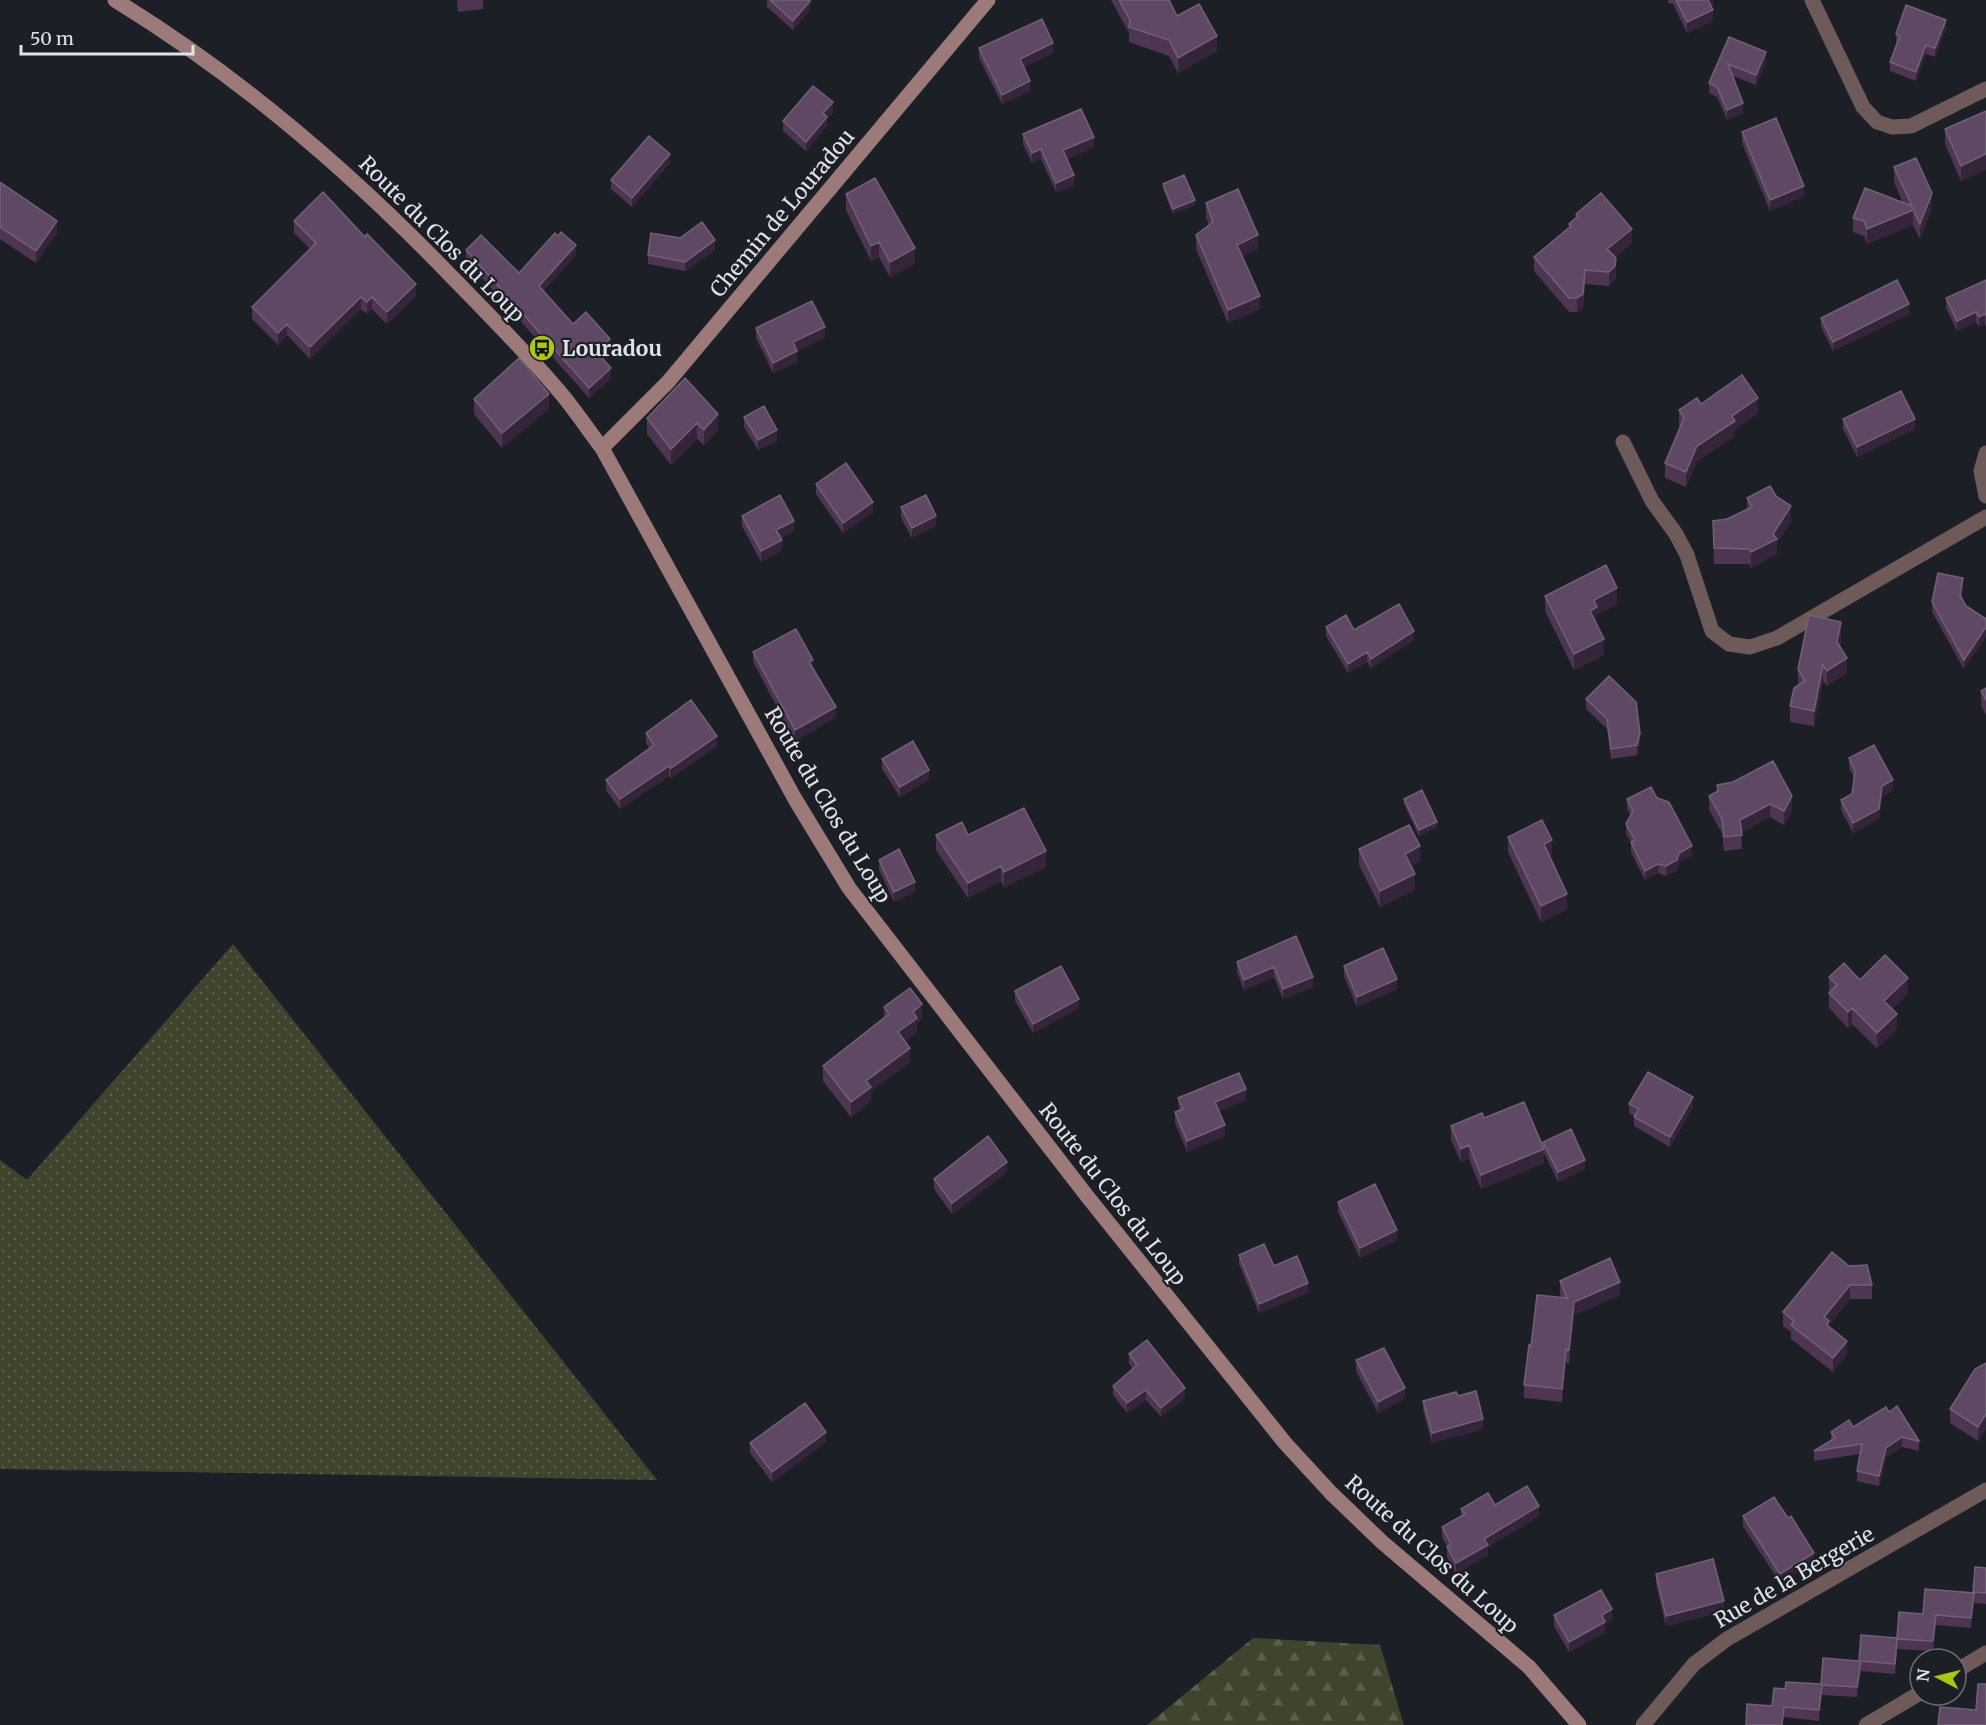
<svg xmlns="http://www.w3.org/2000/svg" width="1986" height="1725" viewBox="0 0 1986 1725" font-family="Merriweather,serif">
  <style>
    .grass { fill: url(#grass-dots) }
    .forest { fill: url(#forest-firs) }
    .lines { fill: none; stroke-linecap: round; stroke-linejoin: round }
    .street { stroke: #6e5a59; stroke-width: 15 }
    .secondary { stroke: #9c7a79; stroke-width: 15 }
    .wall { fill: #4e3652 }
    .shaded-wall { fill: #34253a }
    .building { fill: #5e4863; stroke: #726078; stroke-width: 1.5 }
    .labels { text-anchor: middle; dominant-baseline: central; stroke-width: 4.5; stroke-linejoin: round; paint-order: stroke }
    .street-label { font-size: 21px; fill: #e1e2e9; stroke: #1d1f27 }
    .poi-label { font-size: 21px; font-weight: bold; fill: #e1e2e9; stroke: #1d1f27; text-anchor: start }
  </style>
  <defs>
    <pattern id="grass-dots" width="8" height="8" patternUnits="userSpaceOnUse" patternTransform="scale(1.5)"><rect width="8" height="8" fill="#3f442e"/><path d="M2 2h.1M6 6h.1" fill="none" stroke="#5a5f4c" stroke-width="1.8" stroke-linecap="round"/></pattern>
    <pattern id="forest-firs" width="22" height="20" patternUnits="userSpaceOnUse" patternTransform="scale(1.5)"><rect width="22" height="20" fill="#3f442e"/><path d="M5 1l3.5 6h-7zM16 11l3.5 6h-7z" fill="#5a5f4c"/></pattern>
  </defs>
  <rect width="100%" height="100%" fill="#1d1f27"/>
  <!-- grass -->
  <path class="grass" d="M 233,944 L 657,1480 L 0,1469 L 0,1160 L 27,1180 Z"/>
  <!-- forest -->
  <path class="forest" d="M 1253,1638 L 1380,1645 L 1404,1725 L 1147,1725 Z"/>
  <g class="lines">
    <!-- street -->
    <path class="street" d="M 1812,0 L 1863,107 L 1877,122 L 1892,127 L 1911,126 L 1986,89
      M 1623,442 L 1652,501 L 1676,534 L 1687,555 L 1712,631 L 1729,644 L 1750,647 L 1777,638 L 1986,517
      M 1986,453 L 1981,471 L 1986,496
      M 1956,1671 L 1986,1653
      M 1643,1725 L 1694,1664 L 1727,1639 L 1986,1490
      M 1866,1725 L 1920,1693"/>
    <!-- secondary -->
    <path class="secondary" d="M 115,0 C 239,76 351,172 452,277 C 490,316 529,355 564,397 C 577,413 589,431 602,448 L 795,799 L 849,888 L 1087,1196 L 1285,1443 L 1331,1493 L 1382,1542 L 1529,1667 L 1579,1725
      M 602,448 L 668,382 L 988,0"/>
  </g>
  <!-- wall -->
  <path class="wall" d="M 457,0 L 483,0 L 483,9 L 458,12 Z
    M 767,0 L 812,0 L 810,3 L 810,10 L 793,30 L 767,7 Z
    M 1111,0 L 1169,0 L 1177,16 L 1217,51 L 1178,73 L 1169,56 L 1129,42 L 1129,33 Z
    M 1668,0 L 1713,0 L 1713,7 L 1711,7 L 1713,21 L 1687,33 L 1673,4 L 1668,3 Z
    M 1946,29 L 1935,57 L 1926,54 L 1916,81 L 1890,71 L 1890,62 L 1897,44 L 1896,43 L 1896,34 Z
    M 1729,37 L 1766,62 L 1756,85 L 1733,76 L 1743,113 L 1727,120 L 1717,97 L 1709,93 L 1709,83 Z
    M 979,48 L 1053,53 L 1024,67 L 1030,91 L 1002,104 L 979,58 Z
    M 1986,111 L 1961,181 L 1945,144 L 1945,129 Z
    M 833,112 L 827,118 L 827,126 L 806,151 L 783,131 L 783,121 Z
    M 1742,132 L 1804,196 L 1770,211 L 1742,143 Z
    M 1023,134 L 1094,147 L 1067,159 L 1074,185 L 1056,192 L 1041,159 L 1032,163 L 1023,144 Z
    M 670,163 L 632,207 L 611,189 L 611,180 Z
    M 1894,167 L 1932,208 L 1920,239 L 1913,225 L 1867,244 L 1864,236 L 1853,232 L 1853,218 L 1903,203 L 1894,182 Z
    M 0,182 L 57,233 L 36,263 L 0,239 Z
    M 1163,184 L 1195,205 L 1173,214 L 1163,189 Z
    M 846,194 L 915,263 L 890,277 L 879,257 L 871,261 L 846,210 Z
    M 1206,203 L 1258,249 L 1242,256 L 1260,309 L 1228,323 L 1196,249 L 1196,235 L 1209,225 L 1206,217 Z
    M 1576,214 L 1632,243 L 1615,257 L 1616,272 L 1615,280 L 1609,286 L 1585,284 L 1583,308 L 1577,312 L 1569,312 L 1534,271 L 1534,257 L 1569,228 L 1569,224 L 1576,218 Z
    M 294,221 L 416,295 L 387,324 L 372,309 L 367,314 L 361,309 L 310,359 L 287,335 L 278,345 L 252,319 L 252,307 L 310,249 L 294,233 Z
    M 466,250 L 519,273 L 576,255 L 543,291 L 573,324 L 610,349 L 602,357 L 611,378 L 589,398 L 466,260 Z
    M 715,250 L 685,271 L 648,264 L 648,255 Z
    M 1986,280 L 1986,327 L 1985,324 L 1979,327 L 1976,322 L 1957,331 L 1946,308 L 1946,298 Z
    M 1909,314 L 1833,351 L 1821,327 L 1821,318 Z
    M 756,328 L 825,337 L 797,351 L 797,362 L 773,373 L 756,338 Z
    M 685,378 L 718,430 L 704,445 L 697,439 L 671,465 L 647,434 L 647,418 Z
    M 474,399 L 549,409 L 502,448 L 474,414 Z
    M 1701,404 L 1758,413 L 1735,429 L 1735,436 L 1697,461 L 1686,487 L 1665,478 L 1665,463 L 1680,427 L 1679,425 L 1679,410 Z
    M 744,417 L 777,441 L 758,450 L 744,427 Z
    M 1843,419 L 1915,429 L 1857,457 L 1843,429 Z
    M 816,484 L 873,512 L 843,533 L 816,494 Z
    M 1747,498 L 1791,522 L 1777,543 L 1777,554 L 1751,568 L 1749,564 L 1714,564 L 1713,521 L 1727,519 L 1747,510 Z
    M 901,507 L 936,526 L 912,538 L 901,518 Z
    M 742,516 L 794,531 L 781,538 L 782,550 L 761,562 L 742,526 Z
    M 1963,588 L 1962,597 L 1966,606 L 1964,669 L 1932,612 L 1932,602 Z
    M 1545,596 L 1617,604 L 1597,614 L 1597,622 L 1596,623 L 1604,655 L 1574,670 L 1545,611 Z
    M 1326,627 L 1354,630 L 1414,640 L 1371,668 L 1367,662 L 1348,673 L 1326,636 Z
    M 1841,637 L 1840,646 L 1847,673 L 1827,686 L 1823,680 L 1814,726 L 1790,722 L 1790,706 L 1798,685 L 1798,669 Z
    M 753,652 L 813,669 L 836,717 L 795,741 L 753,662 Z
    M 1986,688 L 1986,715 L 1981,706 L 1981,691 Z
    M 1586,699 L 1640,743 L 1637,755 L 1611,759 L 1607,729 L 1586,709 Z
    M 646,733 L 717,746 L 671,778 L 669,776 L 620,809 L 606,790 L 606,780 L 649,748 L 646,743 Z
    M 1849,758 L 1893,790 L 1882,796 L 1879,819 L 1853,833 L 1841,810 L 1841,800 L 1852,794 L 1854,778 L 1849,768 Z
    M 882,759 L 929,780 L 900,797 L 882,769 Z
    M 1733,782 L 1792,810 L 1784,825 L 1770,817 L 1741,833 L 1742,849 L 1724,851 L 1722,833 L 1709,810 L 1709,796 L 1717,791 L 1717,785 Z
    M 1657,798 L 1692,856 L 1679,862 L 1677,870 L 1666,876 L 1658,873 L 1645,880 L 1631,852 L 1631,842 L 1626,834 L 1626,824 L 1631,816 L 1627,809 L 1627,799 Z
    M 1404,799 L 1437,827 L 1419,836 L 1404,804 Z
    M 936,835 L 968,835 L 1046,867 L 1004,887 L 1001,881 L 968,898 L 936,850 Z
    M 1508,837 L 1552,855 L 1549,856 L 1567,909 L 1541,922 L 1508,852 Z
    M 1359,849 L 1420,861 L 1411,866 L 1415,890 L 1380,907 L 1359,865 Z
    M 879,860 L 915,892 L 894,902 L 879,870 Z
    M 1296,936 L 1313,987 L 1283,999 L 1274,977 L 1244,990 L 1237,972 L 1237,962 Z
    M 1344,966 L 1397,989 L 1357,1007 L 1344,976 Z
    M 1829,977 L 1860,980 L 1908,993 L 1892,1009 L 1897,1029 L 1877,1048 L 1852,1024 L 1848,1028 L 1829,1008 Z
    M 1015,991 L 1079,1008 L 1033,1033 L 1015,1001 Z
    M 884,1007 L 922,1019 L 917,1023 L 917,1032 L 905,1041 L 910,1062 L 871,1091 L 871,1101 L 851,1117 L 823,1081 L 823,1066 L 884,1018 Z
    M 1178,1098 L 1246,1100 L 1219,1111 L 1225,1136 L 1187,1152 L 1175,1123 L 1175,1112 L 1179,1110 Z
    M 1629,1104 L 1693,1107 L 1670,1147 L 1634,1126 L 1634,1116 L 1629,1113 Z
    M 1484,1118 L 1543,1147 L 1543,1142 L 1585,1169 L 1558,1182 L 1544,1153 L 1544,1163 L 1481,1189 L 1469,1159 L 1461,1162 L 1451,1140 L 1451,1126 Z
    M 1007,1172 L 952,1214 L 934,1189 L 934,1179 Z
    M 1338,1202 L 1397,1240 L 1360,1258 L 1338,1212 Z
    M 1832,1252 L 1872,1285 L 1872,1299 L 1850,1299 L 1829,1325 L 1829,1327 L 1847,1355 L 1833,1372 L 1791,1339 L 1791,1332 L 1783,1326 L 1783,1312 Z
    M 1239,1255 L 1274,1266 L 1308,1293 L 1259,1313 L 1239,1264 Z
    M 1560,1281 L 1620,1295 L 1574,1315 L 1569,1363 L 1566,1363 L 1562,1402 L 1524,1398 L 1524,1385 L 1531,1346 L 1561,1297 L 1560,1294 Z
    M 1129,1354 L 1185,1398 L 1161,1417 L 1146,1400 L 1127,1413 L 1113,1395 L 1113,1386 L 1133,1369 L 1129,1363 Z
    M 1356,1360 L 1405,1398 L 1378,1413 L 1356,1371 Z
    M 1986,1363 L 1986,1428 L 1978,1441 L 1950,1423 L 1950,1409 Z
    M 1458,1396 L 1483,1429 L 1432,1443 L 1423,1410 L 1423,1401 Z
    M 1889,1412 L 1919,1441 L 1919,1451 L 1902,1447 L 1886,1457 L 1879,1486 L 1857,1481 L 1857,1471 L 1860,1454 L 1814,1461 L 1814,1451 L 1831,1441 L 1831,1432 L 1853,1427 Z
    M 826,1442 L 772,1482 L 750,1453 L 750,1443 Z
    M 1495,1505 L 1539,1516 L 1488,1547 L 1488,1555 L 1456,1574 L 1447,1557 L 1447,1547 L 1442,1537 L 1442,1527 L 1461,1516 L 1461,1509 Z
    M 1743,1516 L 1814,1562 L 1780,1583 L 1743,1526 Z
    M 1986,1568 L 1986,1604 L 1974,1603 L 1971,1628 L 1936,1625 L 1933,1651 L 1897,1649 L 1895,1674 L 1861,1671 L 1857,1697 L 1822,1695 L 1819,1721 L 1784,1717 L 1772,1706 L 1785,1689 L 1821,1684 L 1897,1638 L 1923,1614 L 1973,1593 Z
    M 1656,1574 L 1724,1611 L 1666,1626 L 1656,1584 Z
    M 1554,1615 L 1612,1619 L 1605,1623 L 1605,1632 L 1569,1652 L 1554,1626 Z"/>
  <!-- shaded-wall -->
  <path class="shaded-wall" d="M 806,0 L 812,0 L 810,3 L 810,10 L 793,30 L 793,21 Z
    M 1708,0 L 1713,0 L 1713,7 L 1708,9 Z
    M 1713,10 L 1713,21 L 1687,33 L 1687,22 Z
    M 1946,20 L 1946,29 L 1935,57 L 1935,48 Z
    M 1217,36 L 1217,51 L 1178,73 L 1178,58 Z
    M 1053,43 L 1053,53 L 1020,69 L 1020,59 Z
    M 1926,45 L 1926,54 L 1916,81 L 1916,72 Z
    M 1766,52 L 1766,62 L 1756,85 L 1756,75 Z
    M 1030,81 L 1030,91 L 1002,104 L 1002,95 Z
    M 833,102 L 833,112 L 827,118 L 827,126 L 806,151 L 806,142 L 823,113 Z
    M 1743,103 L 1743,113 L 1727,120 L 1727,110 Z
    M 1094,137 L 1094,147 L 1063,160 L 1063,150 Z
    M 1041,149 L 1041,159 L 1032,163 L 1032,153 Z
    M 670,154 L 670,163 L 632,207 L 632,198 Z
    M 1986,154 L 1986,170 L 1961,181 L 1961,166 Z
    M 1074,175 L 1074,185 L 1056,192 L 1056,183 Z
    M 1804,186 L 1804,196 L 1770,211 L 1770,200 Z
    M 1932,193 L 1932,208 L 1920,239 L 1920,224 Z
    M 1195,200 L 1195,205 L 1173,214 L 1173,209 Z
    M 1913,210 L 1913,225 L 1867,244 L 1867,229 Z
    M 57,221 L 57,233 L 36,263 L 36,251 Z
    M 1632,229 L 1632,243 L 1607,263 L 1607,249 Z
    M 1258,235 L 1258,249 L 1237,258 L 1237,245 Z
    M 715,240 L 715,250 L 685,271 L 685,262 Z
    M 879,242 L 879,257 L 871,261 L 871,246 Z
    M 576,245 L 576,255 L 539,296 L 539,286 Z
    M 915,248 L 915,263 L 890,277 L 890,262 Z
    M 1616,258 L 1615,280 L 1609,286 L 1609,272 Z
    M 1585,270 L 1583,308 L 1577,312 L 1577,298 Z
    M 416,284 L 416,295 L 387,324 L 387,312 Z
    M 1260,296 L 1260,309 L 1228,323 L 1228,310 Z
    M 361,297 L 361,309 L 310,359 L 310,347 Z
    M 372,297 L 372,309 L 367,314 L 367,302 Z
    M 1909,304 L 1909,314 L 1833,351 L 1833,342 Z
    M 1976,312 L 1976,322 L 1957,331 L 1957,321 Z
    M 1985,314 L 1985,324 L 1979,327 L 1979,317 Z
    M 287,324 L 287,335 L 278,345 L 278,333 Z
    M 825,327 L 825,337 L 793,353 L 793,342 Z
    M 610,339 L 610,349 L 596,361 L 596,351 Z
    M 797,351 L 797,362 L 773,373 L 773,363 Z
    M 611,368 L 611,378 L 589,398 L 589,388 Z
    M 549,394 L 549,409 L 502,448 L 502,433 Z
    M 1758,398 L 1758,413 L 1735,429 L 1735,436 L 1697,461 L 1686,487 L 1686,472 L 1697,446 L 1732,416 Z
    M 718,414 L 718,430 L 704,445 L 704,430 Z
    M 1915,419 L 1915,429 L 1857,457 L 1857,447 Z
    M 697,423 L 697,439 L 671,465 L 671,449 Z
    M 777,430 L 777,441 L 758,450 L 758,440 Z
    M 873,502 L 873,512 L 843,533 L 843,523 Z
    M 1791,506 L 1791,522 L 1777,543 L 1777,554 L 1751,568 L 1751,552 L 1773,534 Z
    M 936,516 L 936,526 L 912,538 L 912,528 Z
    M 794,521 L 794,531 L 776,540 L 776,530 Z
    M 782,540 L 782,550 L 761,562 L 761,551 Z
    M 1963,578 L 1963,588 L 1960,604 L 1960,595 Z
    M 1617,588 L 1617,604 L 1597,614 L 1597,622 L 1590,626 L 1590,611 L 1594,600 Z
    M 1841,622 L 1841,637 L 1837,658 L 1837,642 Z
    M 1986,627 L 1986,637 L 1964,669 L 1964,660 Z
    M 1414,631 L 1414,640 L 1371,668 L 1371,659 Z
    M 1604,639 L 1604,655 L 1574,670 L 1574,654 Z
    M 1367,652 L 1367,662 L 1348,673 L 1348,664 Z
    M 1847,658 L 1847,673 L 1827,686 L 1827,671 Z
    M 813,660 L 813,670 L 809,662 Z
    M 1823,665 L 1823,680 L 1814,726 L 1814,711 Z
    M 836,707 L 836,717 L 795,741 L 795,730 Z
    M 1640,733 L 1640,743 L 1637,755 L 1637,745 Z
    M 717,736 L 717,746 L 671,778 L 671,768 Z
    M 669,766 L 669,776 L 620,809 L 620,799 Z
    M 929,770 L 929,780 L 900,797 L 900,787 Z
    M 1893,780 L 1893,790 L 1882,796 L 1879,819 L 1853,833 L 1853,823 L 1882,786 Z
    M 1792,796 L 1792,810 L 1784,825 L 1784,811 Z
    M 1770,804 L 1770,817 L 1740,834 L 1740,820 Z
    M 1437,822 L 1437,827 L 1419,836 L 1419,830 Z
    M 1552,840 L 1552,855 L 1544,859 L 1544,844 Z
    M 1420,846 L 1420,861 L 1405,869 L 1405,854 Z
    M 1692,846 L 1692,856 L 1679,862 L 1677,870 L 1666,876 L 1666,866 L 1679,853 Z
    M 1046,851 L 1046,867 L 1004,887 L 1004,872 Z
    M 1658,864 L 1658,873 L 1645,880 L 1645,871 Z
    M 1001,866 L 1001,881 L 968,898 L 968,883 Z
    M 1415,874 L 1415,890 L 1380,907 L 1380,891 Z
    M 915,882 L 915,892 L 894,902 L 894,892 Z
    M 1567,894 L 1567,909 L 1541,922 L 1541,906 Z
    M 1274,967 L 1274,977 L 1244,990 L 1244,980 Z
    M 1313,977 L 1313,987 L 1283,999 L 1283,989 Z
    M 1908,978 L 1908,993 L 1884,1016 L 1884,1001 Z
    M 1397,979 L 1397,989 L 1357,1007 L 1357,997 Z
    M 1079,999 L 1079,1008 L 1033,1033 L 1033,1024 Z
    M 922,1004 L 922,1019 L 917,1023 L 917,1032 L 898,1046 L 898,1032 L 913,1012 Z
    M 1852,1008 L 1852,1024 L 1848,1028 L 1848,1012 Z
    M 1897,1014 L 1897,1029 L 1877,1048 L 1877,1033 Z
    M 910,1048 L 910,1062 L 871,1091 L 871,1101 L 851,1117 L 851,1102 L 866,1081 Z
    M 1246,1089 L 1246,1100 L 1215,1113 L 1215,1102 Z
    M 1693,1097 L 1693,1107 L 1670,1147 L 1670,1137 Z
    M 1225,1125 L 1225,1136 L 1187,1152 L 1187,1141 Z
    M 1469,1145 L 1469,1159 L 1461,1162 L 1461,1149 Z
    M 1544,1149 L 1544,1163 L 1481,1189 L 1481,1175 Z
    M 1585,1160 L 1585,1169 L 1558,1182 L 1558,1172 Z
    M 1007,1162 L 1007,1172 L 952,1214 L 952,1203 Z
    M 1397,1230 L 1397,1240 L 1360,1258 L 1360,1248 Z
    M 1620,1282 L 1620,1295 L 1574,1315 L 1569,1363 L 1569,1350 L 1574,1302 Z
    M 1308,1283 L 1308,1293 L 1259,1313 L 1259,1304 Z
    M 1850,1285 L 1850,1299 L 1829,1325 L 1829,1335 L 1824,1317 Z
    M 1847,1341 L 1847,1355 L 1833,1372 L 1833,1358 Z
    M 1566,1349 L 1566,1363 L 1562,1402 L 1562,1389 Z
    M 1185,1388 L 1185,1398 L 1161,1417 L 1161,1408 Z
    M 1405,1388 L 1405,1398 L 1378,1413 L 1378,1402 Z
    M 1146,1390 L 1146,1400 L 1127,1413 L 1127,1403 Z
    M 1986,1414 L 1986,1428 L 1978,1441 L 1978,1427 Z
    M 1483,1419 L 1483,1429 L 1432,1443 L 1432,1433 Z
    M 826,1432 L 826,1442 L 772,1482 L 772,1472 Z
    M 1902,1437 L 1902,1447 L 1886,1457 L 1879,1486 L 1879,1476 L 1886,1448 Z
    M 1539,1506 L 1539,1516 L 1488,1547 L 1488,1555 L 1456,1574 L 1456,1563 L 1484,1539 Z
    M 1814,1553 L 1814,1562 L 1780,1583 L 1780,1574 Z
    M 1974,1593 L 1974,1603 L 1971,1628 L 1971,1618 Z
    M 1724,1601 L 1724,1611 L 1666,1626 L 1666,1616 Z
    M 1612,1609 L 1612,1619 L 1605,1623 L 1605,1632 L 1569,1652 L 1569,1642 L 1602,1615 Z
    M 1936,1615 L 1936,1625 L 1933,1651 L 1933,1641 Z
    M 1897,1639 L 1897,1649 L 1895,1674 L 1895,1664 Z
    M 1861,1661 L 1861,1671 L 1857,1697 L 1857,1687 Z
    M 1822,1685 L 1822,1695 L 1819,1721 L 1819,1710 Z"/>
  <!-- building -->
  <path class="building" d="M 770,0 L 809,0 L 810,1 L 793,21 Z
    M 1119,0 L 1169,0 L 1177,16 L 1199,4 L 1217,36 L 1178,58 L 1169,40 L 1129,27 L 1130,20 Z
    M 1676,0 L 1708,0 L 1713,10 L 1687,22 Z
    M 1906,5 L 1946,20 L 1935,48 L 1926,45 L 1916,72 L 1890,62 L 1900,36 L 1896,34 Z
    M 1042,19 L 1053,43 L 1020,59 L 1030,81 L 1002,95 L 979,48 Z
    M 1729,37 L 1766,52 L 1756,75 L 1728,64 L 1743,103 L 1727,110 L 1717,87 L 1709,83 Z
    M 813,86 L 833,102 L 823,113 L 827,117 L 806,142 L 783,121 Z
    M 1081,109 L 1094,137 L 1063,150 L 1074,175 L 1056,183 L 1041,149 L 1032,153 L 1023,134 Z
    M 1986,111 L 1986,154 L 1961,166 L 1945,129 Z
    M 1776,118 L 1804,186 L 1770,200 L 1742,132 Z
    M 649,136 L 670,154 L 632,198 L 611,180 Z
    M 1916,158 L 1932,193 L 1920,224 L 1913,210 L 1867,229 L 1864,221 L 1853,218 L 1865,188 L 1912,206 L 1894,167 Z
    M 1184,175 L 1195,200 L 1173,209 L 1163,184 Z
    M 875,178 L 915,248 L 890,262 L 879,242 L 871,246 L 846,194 Z
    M 0,182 L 57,221 L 36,251 L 0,227 Z
    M 1238,189 L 1258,235 L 1237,245 L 1260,296 L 1228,310 L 1196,235 L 1213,222 L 1206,203 Z
    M 323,192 L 365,237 L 367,234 L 416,284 L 387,312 L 372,297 L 367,302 L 361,297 L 310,347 L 287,324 L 278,333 L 252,307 L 316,243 L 294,221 Z
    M 1601,193 L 1632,229 L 1607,249 L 1616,258 L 1615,266 L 1609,272 L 1585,270 L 1583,294 L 1577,298 L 1569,298 L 1534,257 L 1571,226 L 1569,224 L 1578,216 L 1576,214 Z
    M 702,222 L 715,240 L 685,262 L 648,255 L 651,233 L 680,238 Z
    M 561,232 L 576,245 L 539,286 L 573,324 L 586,312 L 610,339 L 596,351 L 611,368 L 589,388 L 466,250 L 481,235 L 519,273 L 555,233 L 558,236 Z
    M 1897,280 L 1909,304 L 1833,342 L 1821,318 Z
    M 1986,280 L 1986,316 L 1985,314 L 1979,317 L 1976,312 L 1957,321 L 1946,298 Z
    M 812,301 L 825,327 L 793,342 L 797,351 L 773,363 L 756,328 Z
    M 519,358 L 549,394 L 502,433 L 474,399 Z
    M 1742,375 L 1758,398 L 1732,416 L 1735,421 L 1697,446 L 1686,472 L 1665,463 L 1684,418 L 1679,410 L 1697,398 L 1701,404 Z
    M 685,378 L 718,414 L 704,430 L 697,423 L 671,449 L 647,418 Z
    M 1901,391 L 1915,419 L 1857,447 L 1843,419 Z
    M 764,406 L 777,430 L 758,440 L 744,417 Z
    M 846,463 L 873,502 L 843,523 L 816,484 Z
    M 1770,486 L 1776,496 L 1791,506 L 1773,534 L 1777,539 L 1751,552 L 1749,549 L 1714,548 L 1713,521 L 1727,519 L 1752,507 L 1747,498 Z
    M 780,495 L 794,521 L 776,530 L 782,540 L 761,551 L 742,516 Z
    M 926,495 L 936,516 L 912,528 L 901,507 Z
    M 1606,565 L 1617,588 L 1594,600 L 1597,607 L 1590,611 L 1604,639 L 1574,654 L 1545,596 Z
    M 1938,573 L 1963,578 L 1960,595 L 1966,606 L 1986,619 L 1986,627 L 1964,660 L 1932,602 Z
    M 1399,604 L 1414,631 L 1371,659 L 1367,652 L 1348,664 L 1326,627 L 1346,615 L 1354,630 Z
    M 1809,615 L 1841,622 L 1837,642 L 1847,658 L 1827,671 L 1823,665 L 1814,711 L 1790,706 L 1794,688 L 1805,681 L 1798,669 Z
    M 796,629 L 813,660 L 809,662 L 836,707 L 795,730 L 753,652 Z
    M 1609,676 L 1636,702 L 1640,733 L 1637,745 L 1611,749 L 1607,719 L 1586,699 Z
    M 1986,688 L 1986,700 L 1981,691 Z
    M 691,700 L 717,736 L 671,768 L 669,766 L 620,799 L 606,780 L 654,745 L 646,733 Z
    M 913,741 L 929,770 L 900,787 L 882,759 Z
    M 1874,745 L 1893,780 L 1882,786 L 1879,809 L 1853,823 L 1841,800 L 1852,794 L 1855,771 L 1849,758 Z
    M 1773,761 L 1792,796 L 1784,811 L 1770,804 L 1740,820 L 1742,835 L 1724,837 L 1722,819 L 1709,796 L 1718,791 L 1717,785 L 1733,782 Z
    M 1651,787 L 1657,798 L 1669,802 L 1692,846 L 1679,853 L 1677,860 L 1666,866 L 1658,864 L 1645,871 L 1631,842 L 1635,840 L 1626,824 L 1633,811 L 1627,799 Z
    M 1422,790 L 1437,822 L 1419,830 L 1404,799 Z
    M 1024,808 L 1046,851 L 1004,872 L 1001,866 L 968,883 L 936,835 L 962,822 L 968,835 Z
    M 1542,820 L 1552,840 L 1544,844 L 1567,894 L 1541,906 L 1508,837 Z
    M 1409,825 L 1420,846 L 1405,854 L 1415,874 L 1380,891 L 1359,849 Z
    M 899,849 L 915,882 L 894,892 L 879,860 Z
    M 1296,936 L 1313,977 L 1283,989 L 1274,967 L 1244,980 L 1237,962 Z
    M 1383,948 L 1397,979 L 1357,997 L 1344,966 Z
    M 1885,955 L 1908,978 L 1884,1001 L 1897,1014 L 1877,1033 L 1852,1008 L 1848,1012 L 1829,993 L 1837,985 L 1829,977 L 1844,963 L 1860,980 Z
    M 1061,966 L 1079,999 L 1033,1024 L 1015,991 Z
    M 910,988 L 922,1004 L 913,1012 L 917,1018 L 898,1032 L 910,1048 L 866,1081 L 871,1087 L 851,1102 L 823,1066 L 889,1014 L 884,1007 Z
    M 1648,1072 L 1693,1097 L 1670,1137 L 1634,1117 L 1639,1109 L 1629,1104 Z
    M 1239,1073 L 1246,1089 L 1215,1102 L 1225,1125 L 1187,1141 L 1175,1112 L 1183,1109 L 1178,1098 Z
    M 1524,1102 L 1544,1149 L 1481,1175 L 1469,1145 L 1461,1149 L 1451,1126 L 1482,1113 L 1484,1118 Z
    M 1571,1129 L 1585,1160 L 1558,1172 L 1543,1142 Z
    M 988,1136 L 1007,1162 L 952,1203 L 934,1179 Z
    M 1375,1184 L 1397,1230 L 1360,1248 L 1338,1202 Z
    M 1264,1244 L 1274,1266 L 1297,1256 L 1308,1283 L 1259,1304 L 1239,1255 Z
    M 1832,1252 L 1849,1266 L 1867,1265 L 1872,1285 L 1850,1285 L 1824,1317 L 1829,1321 L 1827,1325 L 1847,1341 L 1833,1358 L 1791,1325 L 1794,1321 L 1783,1312 Z
    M 1610,1258 L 1620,1282 L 1574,1302 L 1569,1350 L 1566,1349 L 1562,1389 L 1524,1385 L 1529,1345 L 1531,1346 L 1537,1295 L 1567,1298 L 1560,1281 Z
    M 1147,1340 L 1185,1388 L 1161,1408 L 1146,1390 L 1127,1403 L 1113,1386 L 1137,1365 L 1129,1354 Z
    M 1384,1348 L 1405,1388 L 1378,1402 L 1356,1360 Z
    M 1986,1363 L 1986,1414 L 1978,1427 L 1950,1409 L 1975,1369 Z
    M 1476,1391 L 1483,1419 L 1432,1433 L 1423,1401 L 1456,1392 L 1458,1396 Z
    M 805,1403 L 826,1432 L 772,1472 L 750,1443 Z
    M 1897,1406 L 1919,1441 L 1902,1437 L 1886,1448 L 1879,1476 L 1857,1471 L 1862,1444 L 1814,1451 L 1835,1438 L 1831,1432 L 1849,1420 L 1853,1427 L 1886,1407 L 1889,1412 Z
    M 1527,1486 L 1539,1506 L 1484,1539 L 1488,1545 L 1456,1563 L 1447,1547 L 1451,1544 L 1442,1527 L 1465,1514 L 1461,1509 L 1488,1493 L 1495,1505 Z
    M 1774,1497 L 1788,1518 L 1791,1516 L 1814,1553 L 1780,1574 L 1743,1516 Z
    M 1713,1559 L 1724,1601 L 1666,1616 L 1656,1574 Z
    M 1975,1567 L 1986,1568 L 1986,1593 L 1973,1592 Z
    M 1925,1589 L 1974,1593 L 1971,1618 L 1936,1615 L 1933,1641 L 1897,1639 L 1895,1664 L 1861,1661 L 1857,1687 L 1822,1685 L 1819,1710 L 1784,1707 L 1782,1725 L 1746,1725 L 1747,1704 L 1772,1706 L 1774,1688 L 1785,1689 L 1786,1682 L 1821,1684 L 1823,1658 L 1859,1661 L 1861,1635 L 1897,1638 L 1899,1612 L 1923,1614 Z
    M 1601,1590 L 1612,1609 L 1602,1615 L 1605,1622 L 1569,1642 L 1554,1615 Z
    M 1978,1684 L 1986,1684 L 1986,1725 L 1938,1725 L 1940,1707 L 1976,1710 Z"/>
  <!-- icons -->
  <defs>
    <symbol id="bus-disc" viewBox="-11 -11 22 22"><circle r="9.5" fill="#acc611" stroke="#1d1f27"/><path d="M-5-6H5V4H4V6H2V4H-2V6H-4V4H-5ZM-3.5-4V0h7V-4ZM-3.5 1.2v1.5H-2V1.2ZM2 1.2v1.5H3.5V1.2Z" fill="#111"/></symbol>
  </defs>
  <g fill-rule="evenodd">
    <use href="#bus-disc" x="527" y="333" width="30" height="30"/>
  </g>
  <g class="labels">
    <!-- street labels -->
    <g class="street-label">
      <text transform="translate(782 213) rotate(-50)">Chemin de Louradou</text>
      <text transform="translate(442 239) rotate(45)">Route du Clos du Loup</text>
      <text transform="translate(828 805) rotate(59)">Route du Clos du Loup</text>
      <text transform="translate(1113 1194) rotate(52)">Route du Clos du Loup</text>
      <text transform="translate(1432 1554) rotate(42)">Route du Clos du Loup</text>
      <text transform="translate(1794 1577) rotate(-30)">Rue de la Bergerie</text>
    </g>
    <!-- poi labels -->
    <g class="poi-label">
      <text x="562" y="348">Louradou</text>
    </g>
  </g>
  <!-- north arrow -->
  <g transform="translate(1938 1677) rotate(277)"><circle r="28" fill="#1d1f27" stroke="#6b6d75" stroke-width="1.5"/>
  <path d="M0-4.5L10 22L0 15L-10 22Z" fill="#acc611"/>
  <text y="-9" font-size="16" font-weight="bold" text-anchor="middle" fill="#e1e2e9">N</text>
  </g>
  <!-- scale -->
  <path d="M21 45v9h172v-9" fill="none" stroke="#e1e2e9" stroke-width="3"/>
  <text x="30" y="45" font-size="18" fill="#e1e2e9" stroke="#1d1f27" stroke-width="4.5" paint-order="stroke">50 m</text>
</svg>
